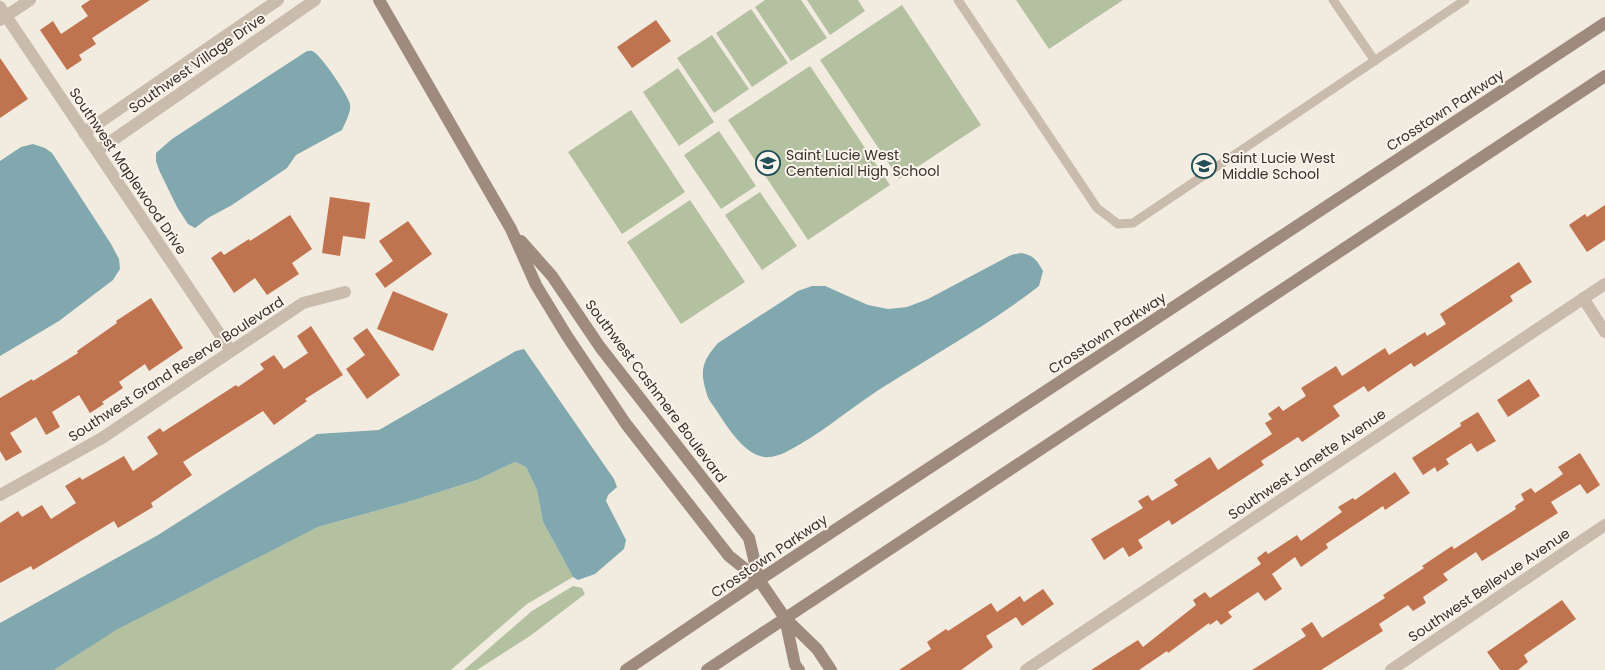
<svg xmlns="http://www.w3.org/2000/svg" width="1605" height="670" viewBox="0 0 1605 670" font-family="Poppins,sans-serif">
  <style>
    .green { fill: #b3c1a0 }
    .water { fill: #80a8ae }
    .building { fill: #c0734f }
    .lines { fill: none; stroke-linecap: round; stroke-linejoin: round }
    .lane { stroke: #cabcac; stroke-width: 9 }
    .street { stroke: #cabcac; stroke-width: 12 }
    .secondary { stroke: #9e8b7d; stroke-width: 12 }
    .labels { text-anchor: middle; dominant-baseline: central; stroke-width: 4; stroke-linejoin: round; paint-order: stroke }
    .street-label { font-size: 14px; fill: #38302a; stroke: #faf4ec }
    .poi-label { font-size: 14px; fill: #38302a; stroke: #faf4ec; text-anchor: start }
  </style>
  <rect width="100%" height="100%" fill="#f2ebe0"/>
  <!-- green -->
  <path class="green" d="M 765,0 L 801,0 L 827,38 L 791,61 L 755,7 Z
    M 807,0 L 858,0 L 865,11 L 830,35 Z
    M 1016,0 L 1123,0 L 1049,49 Z
    M 902,5 L 981,125 L 899,179 L 820,60 Z
    M 751,9 L 788,63 L 752,87 L 716,33 Z
    M 712,35 L 749,89 L 714,113 L 677,58 Z
    M 810,66 L 890,185 L 808,240 L 728,120 Z
    M 678,68 L 714,122 L 679,146 L 643,92 Z
    M 631,110 L 685,192 L 622,234 L 568,152 Z
    M 719,131 L 756,186 L 721,209 L 684,155 Z
    M 760,192 L 797,246 L 762,270 L 725,215 Z
    M 690,200 L 745,282 L 681,324 L 627,242 Z
    M 515,462 L 526,467 L 537,490 L 543,522 L 573,577 L 527,604 L 451,670 L 54,670 L 115,630 L 318,527 L 408,502 L 477,480 Z
    M 573,586 L 582,588 L 585,594 L 530,636 L 477,670 L 464,670 L 532,611 Z"/>
  <!-- water -->
  <path class="water" d="M 307,51 C 311,51 311,50 314,52 C 322,57 348,95 350,104 C 351,113 346,121 342,130 L 296,155 L 287,168 L 232,205 L 208,218 L 195,228 L 188,224 L 177,207 L 159,170 L 156,161 L 156,153 L 172,139 Z
    M 33,144 L 45,148 L 52,153 L 111,244 L 119,259 L 120,269 L 113,280 L 59,321 L 0,356 L 0,161 L 21,147 Z
    M 1021,253 C 1033,255 1037,260 1043,271 L 1039,286 C 989,325 931,356 877,391 C 847,411 818,436 786,452 C 780,455 771,458 764,457 C 742,454 724,421 712,404 C 709,400 707,396 706,391 C 699,369 704,359 718,343 L 798,291 L 812,286 L 825,286 L 868,305 L 888,309 L 907,307 L 928,299 L 1011,255 Z
    M 524,349 L 614,479 L 617,487 L 608,495 L 606,501 L 626,540 L 624,549 L 595,574 L 578,580 L 573,577 L 543,522 L 537,490 L 526,467 L 515,462 L 477,480 L 408,502 L 318,527 L 116,630 L 54,670 L 0,670 L 0,623 L 158,535 L 317,434 L 379,430 L 516,351 Z"/>
  <!-- building -->
  <path class="building" d="M 90,0 L 150,0 L 92,38 L 96,44 L 79,55 L 82,60 L 67,70 L 40,30 L 53,21 L 61,34 L 88,16 L 81,6 Z
    M 656,20 L 671,41 L 632,68 L 617,47 Z
    M 0,58 L 28,99 L 0,118 Z
    M 330,197 L 370,203 L 365,239 L 343,236 L 340,256 L 322,253 Z
    M 1605,205 L 1605,240 L 1587,252 L 1569,225 L 1585,214 L 1587,217 Z
    M 290,215 L 312,249 L 292,263 L 299,274 L 267,295 L 255,278 L 234,293 L 211,258 L 221,251 L 224,255 L 249,239 L 250,241 Z
    M 408,221 L 432,254 L 385,288 L 375,274 L 393,261 L 379,241 Z
    M 1519,262 L 1532,282 L 1510,296 L 1513,301 L 1414,367 L 1411,363 L 1368,392 L 1364,386 L 1333,406 L 1340,416 L 1302,442 L 1298,437 L 1261,461 L 1264,465 L 1172,525 L 1169,520 L 1138,540 L 1143,548 L 1129,557 L 1123,547 L 1104,560 L 1091,539 L 1143,508 L 1138,501 L 1148,495 L 1152,501 L 1178,485 L 1174,480 L 1210,457 L 1218,470 L 1272,434 L 1265,423 L 1272,419 L 1268,414 L 1279,406 L 1283,411 L 1306,396 L 1301,388 L 1336,366 L 1342,376 L 1385,348 L 1389,355 L 1425,332 L 1427,336 L 1446,324 L 1440,314 Z
    M 393,291 L 448,314 L 433,351 L 377,329 Z
    M 151,298 L 183,348 L 149,371 L 145,364 L 119,382 L 123,388 L 102,402 L 104,404 L 90,413 L 79,395 L 52,412 L 60,427 L 46,435 L 36,417 L 10,433 L 22,452 L 6,461 L 0,451 L 0,398 L 32,379 L 33,381 L 78,353 L 77,351 L 117,323 L 116,321 Z
    M 311,326 L 343,375 L 305,399 L 307,401 L 274,425 L 263,411 L 183,462 L 192,475 L 151,503 L 153,507 L 118,528 L 114,521 L 33,570 L 31,566 L 0,583 L 0,523 L 18,511 L 22,517 L 42,505 L 51,519 L 76,503 L 65,486 L 80,477 L 82,480 L 124,456 L 133,471 L 158,454 L 147,437 L 160,428 L 163,432 L 236,385 L 238,387 L 264,369 L 260,364 L 274,355 L 284,369 L 308,353 L 297,336 Z
    M 367,328 L 400,375 L 367,399 L 346,369 L 365,355 L 353,338 Z
    M 1529,379 L 1540,396 L 1508,417 L 1497,400 Z
    M 1478,412 L 1496,441 L 1477,452 L 1471,443 L 1446,459 L 1449,464 L 1437,472 L 1435,467 L 1423,475 L 1412,458 L 1461,426 L 1460,423 Z
    M 1580,453 L 1600,485 L 1587,494 L 1580,484 L 1551,502 L 1558,513 L 1482,561 L 1476,552 L 1443,574 L 1448,580 L 1423,597 L 1426,603 L 1413,611 L 1408,605 L 1379,624 L 1383,631 L 1321,670 L 1252,670 L 1306,636 L 1301,629 L 1312,622 L 1322,638 L 1385,598 L 1383,595 L 1424,568 L 1422,566 L 1452,546 L 1454,549 L 1516,509 L 1515,506 L 1524,500 L 1521,494 L 1531,488 L 1535,493 L 1553,481 L 1563,474 L 1558,467 Z
    M 1395,472 L 1410,493 L 1385,510 L 1383,506 L 1326,544 L 1328,548 L 1301,567 L 1295,557 L 1272,574 L 1282,589 L 1265,601 L 1258,592 L 1228,612 L 1232,617 L 1221,625 L 1217,620 L 1210,625 L 1209,623 L 1168,653 L 1167,651 L 1139,670 L 1091,670 L 1138,640 L 1143,647 L 1196,605 L 1193,600 L 1205,592 L 1210,598 L 1261,564 L 1257,558 L 1266,551 L 1268,554 L 1297,535 L 1301,541 L 1342,512 L 1338,507 L 1353,498 L 1355,500 Z
    M 1043,589 L 1054,604 L 1022,626 L 1016,617 L 986,636 L 993,647 L 961,670 L 899,670 L 931,649 L 927,642 L 946,629 L 948,631 L 991,603 L 997,612 L 1020,596 L 1024,602 Z
    M 1562,600 L 1576,619 L 1524,655 L 1528,662 L 1518,670 L 1500,670 L 1487,652 Z"/>
  <g class="lines">
    <!-- lane -->
    <path class="lane" d="M 958,0 L 1097,208 L 1118,224 L 1133,223 L 1465,0
      M 1333,0 L 1375,61"/>
    <!-- street -->
    <path class="street" d="M 0,7 L 231,351
      M 0,20 L 30,0
      M 84,133 L 278,0
      M 97,151 L 315,0
      M 1583,298 L 1605,332
      M 0,495 L 102,438 L 303,303 L 345,292
      M 1026,670 L 1605,284
      M 1391,670 L 1605,525"/>
    <!-- secondary -->
    <path class="secondary" d="M 379,0 L 511,229 L 536,285 L 567,336 L 626,424 L 729,556 L 759,580 L 785,618 L 817,649 L 831,670
      M 521,241 L 552,276 L 600,347 L 749,538 L 759,580
      M 785,618 L 795,665 L 799,670
      M 626,670 L 759,580 L 1605,23
      M 707,670 L 1605,76"/>
  </g>
  <!-- icons -->
  <defs>
    <symbol id="school-ring" viewBox="-11 -11 22 22"><circle r="9.5" fill="#faf4ec" stroke="#215058" stroke-width="1.5"/><path d="M0-5L7-2L0 1L-7-2ZM-4 1L0 2.5L4 1V4Q0 6-4 4Z" fill="#215058"/></symbol>
  </defs>
  <g fill-rule="evenodd">
    <use href="#school-ring" x="754" y="149" width="28" height="28"/>
    <use href="#school-ring" x="1190" y="152" width="28" height="28"/>
  </g>
  <g class="labels">
    <!-- street labels -->
    <g class="street-label">
      <text transform="translate(197 63) rotate(-35)">Southwest Village Drive</text>
      <text transform="translate(1445 110) rotate(-33)">Crosstown Parkway</text>
      <text transform="translate(128 171) rotate(56)">Southwest Maplewood Drive</text>
      <text transform="translate(1107 333) rotate(-33)">Crosstown Parkway</text>
      <text transform="translate(176 369) rotate(-33)">Southwest Grand Reserve Boulevard</text>
      <text transform="translate(656 391) rotate(53)">Southwest Cashmere Boulevard</text>
      <text transform="translate(1307 464) rotate(-34)">Southwest Janette Avenue</text>
      <text transform="translate(769 556) rotate(-34)">Crosstown Parkway</text>
      <text transform="translate(1489 585) rotate(-34)">Southwest Bellevue Avenue</text>
    </g>
    <!-- poi labels -->
    <g class="poi-label">
      <text x="786" y="155">Saint Lucie West<tspan x="786" dy="16">Centenial High School</tspan></text>
      <text x="1222" y="158">Saint Lucie West<tspan x="1222" dy="16">Middle School</tspan></text>
    </g>
  </g>
</svg>
